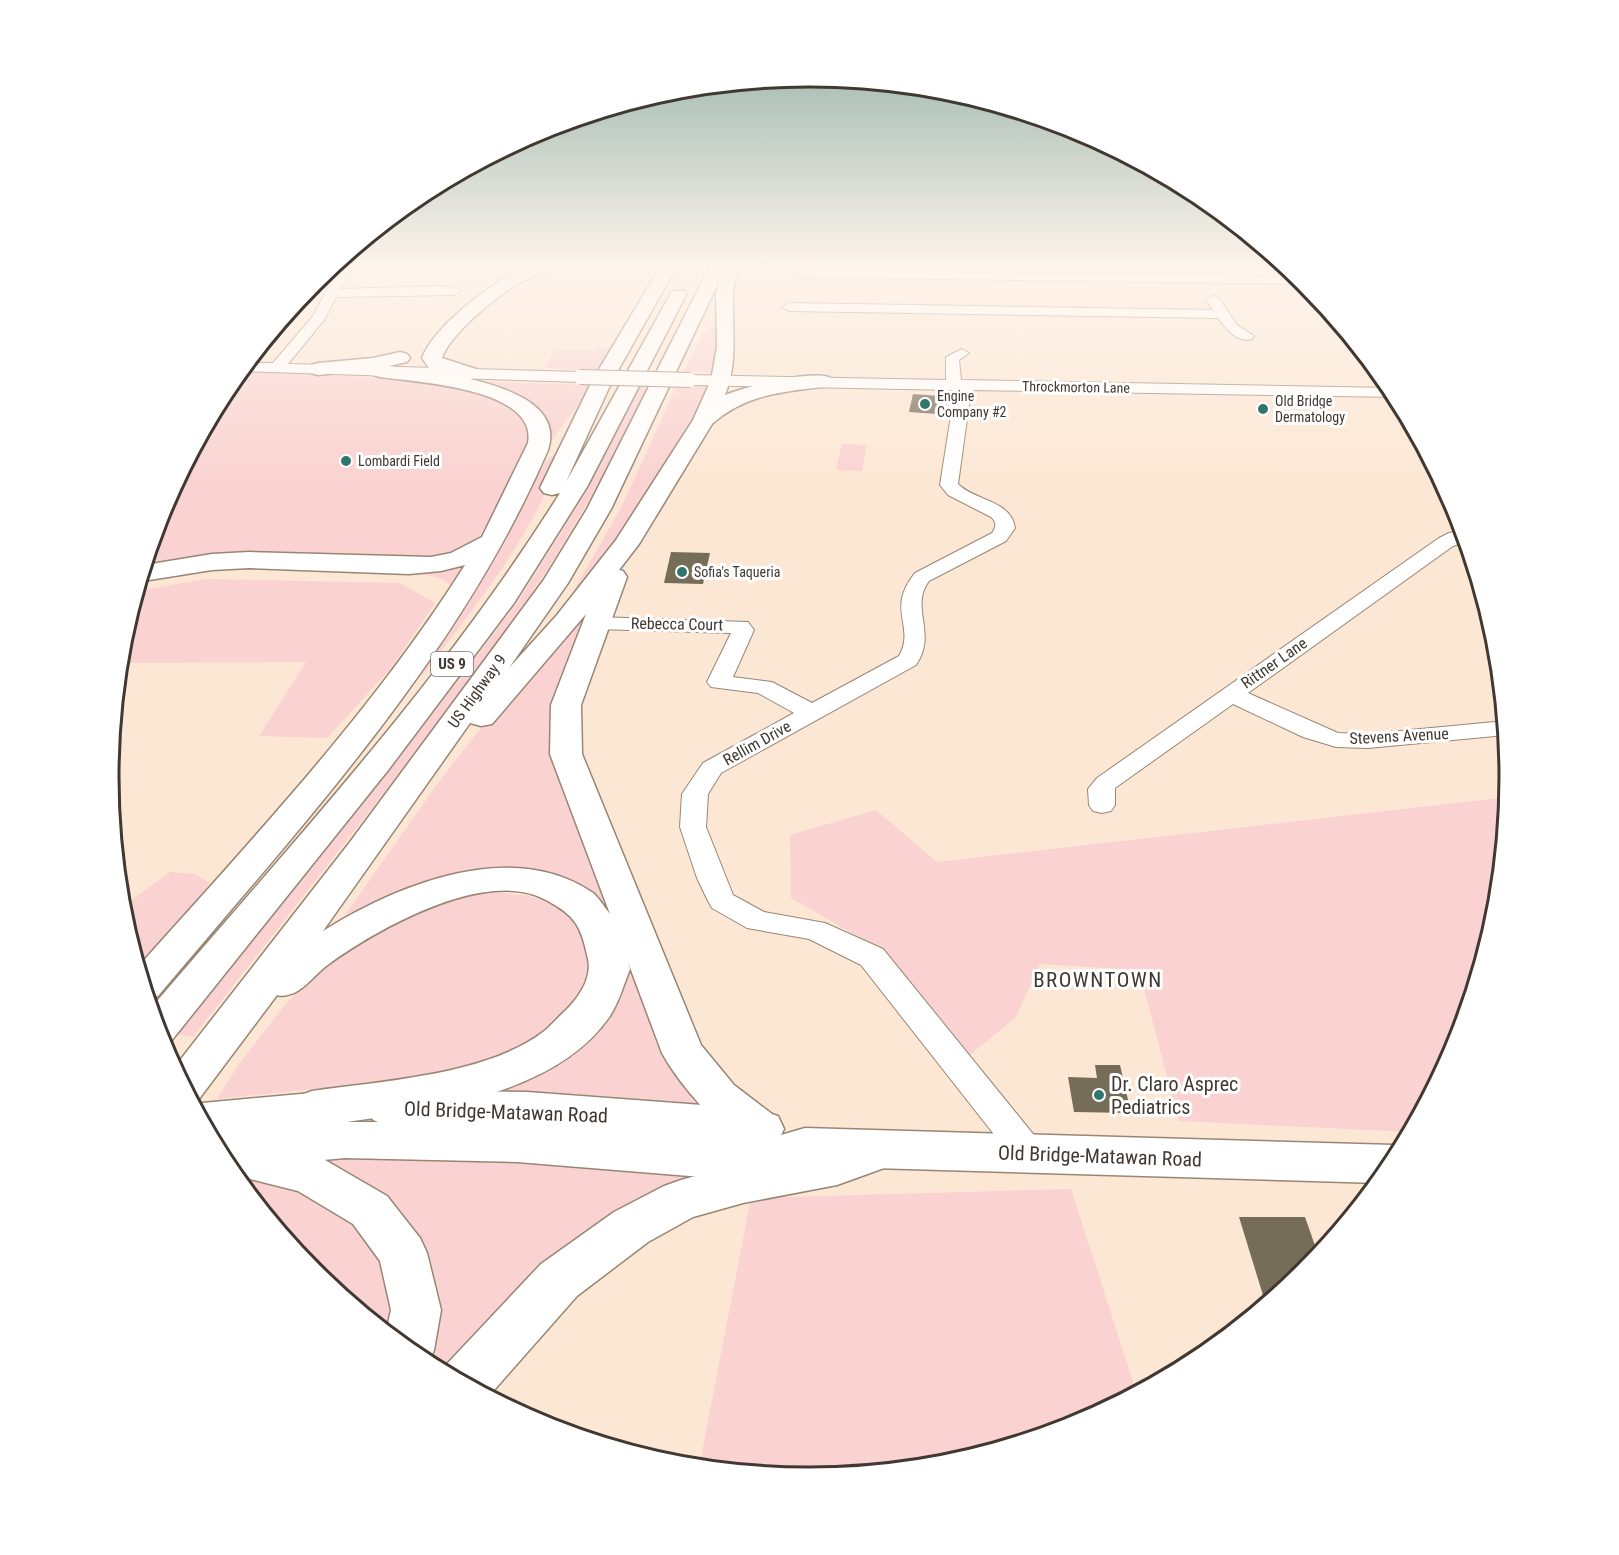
<svg xmlns="http://www.w3.org/2000/svg" width="1619" height="1555" viewBox="0 0 1619 1555" font-family="'Roboto Condensed',sans-serif">
  <style>
    .green { fill: #f9d2d1 }
    .building { fill: #756d57 }
    .lines { fill: none; stroke-linecap: round; stroke-linejoin: round }
    .minor-casing { stroke: #988674; stroke-width: 2 }
    .major-casing { stroke: #988674; stroke-width: 3 }
    .highway-casing { stroke: #988674; stroke-width: 3 }
    .minor { fill: #fff; fill-rule: evenodd }
    .major { fill: #fff; fill-rule: evenodd }
    .highway { fill: #fff; fill-rule: evenodd }
    .minor-bridge-casing { stroke: #988674; stroke-width: 16; stroke-linecap: butt }
    .minor-bridge { stroke: #fff; stroke-width: 14 }
    .poi-dot { fill: #32776b; stroke: #fff; stroke-width: 2 }
    .labels { text-anchor: middle; dominant-baseline: central; stroke-width: 6; stroke-linejoin: round; paint-order: stroke }
    .far-street-label { font-size: 14px; fill: #413931; stroke: #fff }
    .far-poi-label { font-size: 14px; fill: #413931; stroke: #fff; text-anchor: start }
    .shield { fill: #fff; stroke: #7a746f; stroke-width: 1.5 }
    .shield-label { font-size: 15px; font-weight: bold; fill: #413931 }
    .street-label { font-size: 16px; fill: #413931; stroke: #fff }
    .near-poi-label { font-size: 20px; fill: #413931; stroke: #fff; text-anchor: start }
    .near-street-label { font-size: 20px; fill: #413931; stroke: #fff }
    .near-neighbourhood-label { font-size: 21px; letter-spacing: 1.5px; fill: #413931; stroke: #fff }
    .rim { fill: none; stroke: #413931; stroke-width: 3 }
  </style>
  <rect width="100%" height="100%" fill="#fce7d4"/>
  <!-- green -->
  <path class="green" d="M 632,311 L 636,311 L 601,371 L 545,368 L 555,350 L 595,351 L 597,348 L 610,348 Z
    M 717,318 L 716,373 L 684,372 L 702,336 Z
    M 240,371 L 404,379 L 447,386 L 481,392 L 503,401 L 527,417 L 532,440 L 499,506 L 474,544 L 455,553 L 395,559 L 144,569 L 162,509 L 227,388 Z
    M 474,381 L 593,385 L 539,457 L 547,437 L 542,413 L 524,400 Z
    M 639,386 L 651,386 C 600,485 545,579 480,670 L 193,1037 L 175,1034 L 381,779 L 515,606 L 588,489 Z
    M 676,387 L 711,387 L 704,405 L 602,568 L 559,616 L 621,508 Z
    M 842,444 L 867,445 L 862,471 L 836,470 Z
    M 563,446 C 557,462 552,479 545,494 C 514,560 466,618 422,676 L 416,675 L 529,488 L 545,462 Z
    M 465,565 L 467,566 L 452,587 C 440,572 412,574 395,573 Z
    M 206,579 L 400,583 L 435,603 L 392,667 L 327,738 L 259,736 L 306,662 L 120,663 L 122,640 L 137,591 Z
    M 597,597 L 557,712 L 682,1079 L 690,1093 L 702,1107 L 469,1096 L 488,1088 L 620,959 L 534,875 L 343,920 L 343,918 L 438,783 L 476,734 Z
    M 1509,797 L 1497,915 L 1457,1046 L 1411,1132 L 1179,1121 L 1139,970 L 1040,964 L 1016,1017 L 970,1055 L 884,952 L 791,898 L 790,835 L 876,810 L 937,862 Z
    M 170,872 L 195,874 L 210,883 L 140,972 L 121,908 Z
    M 476,890 L 529,896 L 563,907 L 584,933 L 591,982 L 573,1016 L 537,1043 L 444,1076 L 217,1099 L 239,1064 L 284,1006 L 337,951 L 375,928 Z
    M 382,1154 L 721,1171 L 451,1377 L 422,1362 L 432,1325 L 321,1162 L 323,1158 Z
    M 230,1171 L 261,1175 L 294,1184 L 376,1235 L 400,1327 L 397,1341 L 314,1273 Z
    M 1071,1189 L 1137,1394 L 1077,1425 L 946,1465 L 809,1478 L 699,1468 L 751,1198 Z"/>
  <!-- building -->
  <path class="building" d="M 913,394 L 941,396 L 938,414 L 909,412 Z
    M 671,552 L 710,553 L 703,584 L 664,583 Z
    M 1095,1065 L 1120,1065 L 1131,1113 L 1074,1112 L 1068,1077 L 1097,1078 Z
    M 1239,1217 L 1305,1217 L 1319,1257 L 1305,1273 L 1266,1305 Z"/>
  <g class="lines">
    <defs>
      <path id="minor" d="M 341,264 L 353,264 L 340,289 L 440,286 L 454,287 L 461,291 L 454,295 L 336,297 L 324,320 L 288,364 L 580,372 L 588,377 L 580,382 L 241,371 L 247,363 L 273,363 L 313,316 Z
        M 800,270 L 1299,277 L 1307,284 L 796,277 L 794,274 L 796,271 Z
        M 1213,296 L 1218,297 L 1237,325 L 1254,336 L 1252,339 C 1237,343 1226,329 1218,318 L 789,311 L 782,307 L 789,303 L 1213,310 L 1206,300 Z
        M 962,349 L 969,353 L 959,360 L 961,380 L 1392,388 L 1397,397 L 971,390 L 958,484 C 975,501 1011,500 1015,528 L 1006,541 L 929,581 C 909,608 938,633 916,665 L 721,773 L 708,794 L 706,827 L 733,895 L 764,912 L 825,923 L 883,949 L 1042,1145 L 1048,1155 L 1042,1165 L 1030,1170 L 1018,1165 L 861,965 L 809,939 L 747,928 L 712,908 L 708,901 L 697,878 L 680,827 L 682,794 L 703,763 L 794,713 L 758,693 L 711,687 L 707,682 L 731,633 L 596,629 L 588,628 L 585,623 L 588,618 L 596,617 L 748,622 L 754,630 L 733,677 L 772,682 L 812,703 L 899,656 C 916,626 885,610 915,573 L 992,533 C 996,527 997,522 991,517 L 948,495 L 940,485 L 955,390 L 690,385 L 682,380 L 690,375 L 946,380 L 946,357 Z
        M 1464,530 L 1467,541 L 1453,546 L 1248,693 L 1338,733 L 1368,734 L 1505,721 L 1506,735 L 1368,748 L 1336,747 L 1303,737 L 1233,704 L 1115,788 L 1115,805 L 1111,811 L 1102,813 L 1093,811 L 1089,805 L 1088,789 L 1097,778 L 1439,538 L 1449,533 Z"/>
      <path id="major" d="M 389,1090 L 527,1092 L 756,1109 L 778,1116 L 784,1129 L 781,1135 L 805,1128 L 1394,1145 L 1403,1148 L 1392,1167 L 1379,1183 L 805,1166 L 751,1181 L 517,1162 L 345,1158 L 228,1169 L 194,1106 L 202,1103 L 334,1091 L 350,1097 L 356,1109 L 349,1122 L 378,1122 L 373,1120 L 367,1108 L 373,1096 Z"/>
      <path id="highway" d="M 532,264 L 554,264 C 547,273 531,276 521,282 C 499,294 450,334 442,358 L 476,369 L 479,373 L 476,377 L 470,379 C 503,387 563,404 548,450 C 459,657 302,825 158,996 L 148,999 L 138,967 C 253,838 373,711 465,565 L 441,571 L 409,574 L 249,568 L 212,570 L 143,581 L 140,580 L 145,565 L 212,554 L 249,552 L 431,557 L 451,553 L 482,537 L 528,443 C 538,388 416,382 380,377 L 373,375 L 371,370 L 318,375 L 311,373 L 308,369 L 311,365 L 318,363 L 373,358 L 400,352 L 407,354 L 410,358 L 407,362 L 389,366 L 462,377 L 429,368 L 422,358 C 436,323 497,279 532,264 Z
        M 662,264 L 678,264 L 612,381 L 566,482 L 670,295 L 672,291 L 684,291 L 686,295 L 587,487 L 514,603 L 389,769 L 172,1040 L 161,1043 L 151,1008 C 293,842 444,679 560,493 L 552,495 L 544,493 L 540,488 L 592,381 Z
        M 711,264 L 739,264 C 737,275 733,286 733,297 C 732,332 738,362 725,395 C 748,386 805,371 829,377 L 832,381 L 829,385 L 822,387 C 781,392 744,395 712,424 L 639,544 L 619,570 L 623,571 L 627,577 L 581,705 L 582,754 L 701,1045 L 734,1085 L 772,1114 L 778,1127 L 772,1140 C 766,1142 759,1145 754,1144 C 724,1140 676,1079 662,1053 L 628,962 L 630,969 C 624,984 619,1002 610,1016 C 550,1103 408,1112 312,1127 L 296,1121 L 290,1109 L 296,1097 L 312,1091 C 380,1081 487,1075 543,1032 C 551,1026 558,1017 566,1010 C 579,997 592,978 588,959 C 581,926 576,916 546,900 C 487,867 377,929 329,964 C 317,972 307,987 294,993 C 288,995 283,997 277,995 L 199,1099 L 192,1102 L 174,1068 L 350,842 L 543,581 L 587,509 ZM 719,281 L 716,295 L 717,347 L 711,380 L 693,420 L 616,540 L 557,615 L 509,668 L 568,583 L 611,509 ZM 586,614 L 551,705 L 550,754 L 610,914 C 605,908 599,898 593,893 C 512,837 397,885 323,931 L 470,723 L 481,726 L 492,724 Z
        M 882,1131 L 898,1137 L 905,1150 L 898,1163 L 837,1185 L 743,1203 L 693,1217 L 648,1242 L 577,1296 L 488,1397 L 442,1372 L 445,1366 L 541,1264 L 614,1212 L 664,1186 L 681,1180 L 743,1163 L 837,1147 Z
        M 219,1134 L 325,1160 L 387,1196 L 420,1238 L 427,1253 L 441,1310 L 434,1350 L 428,1364 L 386,1332 L 391,1310 L 380,1261 L 353,1224 L 298,1191 L 234,1175 L 211,1137 Z"/>
    </defs>
    <!-- minor casing -->
    <use href="#minor" class="minor-casing"/>
    <!-- major casing -->
    <use href="#major" class="major-casing"/>
    <!-- highway casing -->
    <use href="#highway" class="highway-casing"/>
    <!-- minor -->
    <use href="#minor" class="minor"/>
    <!-- major -->
    <use href="#major" class="major"/>
    <!-- highway -->
    <use href="#highway" class="highway"/>
    <defs>
      <path id="minor-bridge" d="M 580,377 L 690,380"/>
    </defs>
    <!-- minor-bridge casing -->
    <use href="#minor-bridge" class="minor-bridge-casing"/>
    <!-- minor-bridge -->
    <use href="#minor-bridge" class="minor-bridge"/>
  </g>
  <!-- sky -->
  <linearGradient id="sky" x2="0" y2="1"><stop stop-color="#88aaa0"/><stop offset="0.55" stop-color="#fef4ec"/><stop offset="1" stop-color="#fef4ec" stop-opacity="0"/></linearGradient>
  <rect width="1619" height="482" fill="url(#sky)"/>
  <!-- markers -->
  <g class="poi-dot">
    <circle cx="925" cy="404" r="6"/>
    <circle cx="1263" cy="409" r="6"/>
    <circle cx="346" cy="461" r="6"/>
    <circle cx="682" cy="572" r="6"/>
    <circle cx="1099" cy="1095" r="6"/>
  </g>
  <g class="labels">
    <!-- far-street labels -->
    <g class="far-street-label">
      <text transform="translate(1076 387) rotate(1)">Throckmorton Lane</text>
    </g>
    <!-- far-poi labels -->
    <g class="far-poi-label">
      <text x="937" y="396">Engine<tspan x="937" dy="16">Company #2</tspan></text>
      <text x="1275" y="401">Old Bridge<tspan x="1275" dy="16">Dermatology</tspan></text>
      <text x="358" y="461">Lombardi Field</text>
      <text x="694" y="572">Sofia's Taqueria</text>
    </g>
    <!-- shield labels -->
    <rect class="shield" x="431" y="652" width="42" height="24" rx="4.5"/>
    <g class="shield-label">
      <text x="452" y="664">US 9</text>
    </g>
    <!-- street labels -->
    <g class="street-label">
      <text transform="translate(677 624) rotate(1)">Rebecca Court</text>
      <text transform="translate(1274 663) rotate(-35)">Rittner Lane</text>
      <text transform="translate(477 691) rotate(-54)">US Highway 9</text>
      <text transform="translate(1399 736) rotate(-3)">Stevens Avenue</text>
      <text transform="translate(757 743) rotate(-29)">Rellim Drive</text>
    </g>
    <!-- near-poi labels -->
    <g class="near-poi-label">
      <text x="1111" y="1084">Dr. Claro Asprec<tspan x="1111" dy="23">Pediatrics</tspan></text>
    </g>
    <!-- near-street labels -->
    <g class="near-street-label">
      <text transform="translate(506 1112) rotate(2)">Old Bridge-Matawan Road</text>
      <text transform="translate(1100 1156) rotate(2)">Old Bridge-Matawan Road</text>
    </g>
    <!-- near-neighbourhood labels -->
    <g class="near-neighbourhood-label">
      <text x="1098" y="980">BROWNTOWN</text>
    </g>
  </g>
  <!-- crop -->
  <path d="M0 0H1619V1555H0ZM119 777a690 690 0 1 1 1380 0a690 690 0 1 1-1380 0Z" fill="#fff" fill-rule="evenodd"/>
  <path class="rim" d="M119 777a690 690 0 1 1 1380 0a690 690 0 1 1-1380 0Z"/>
</svg>
